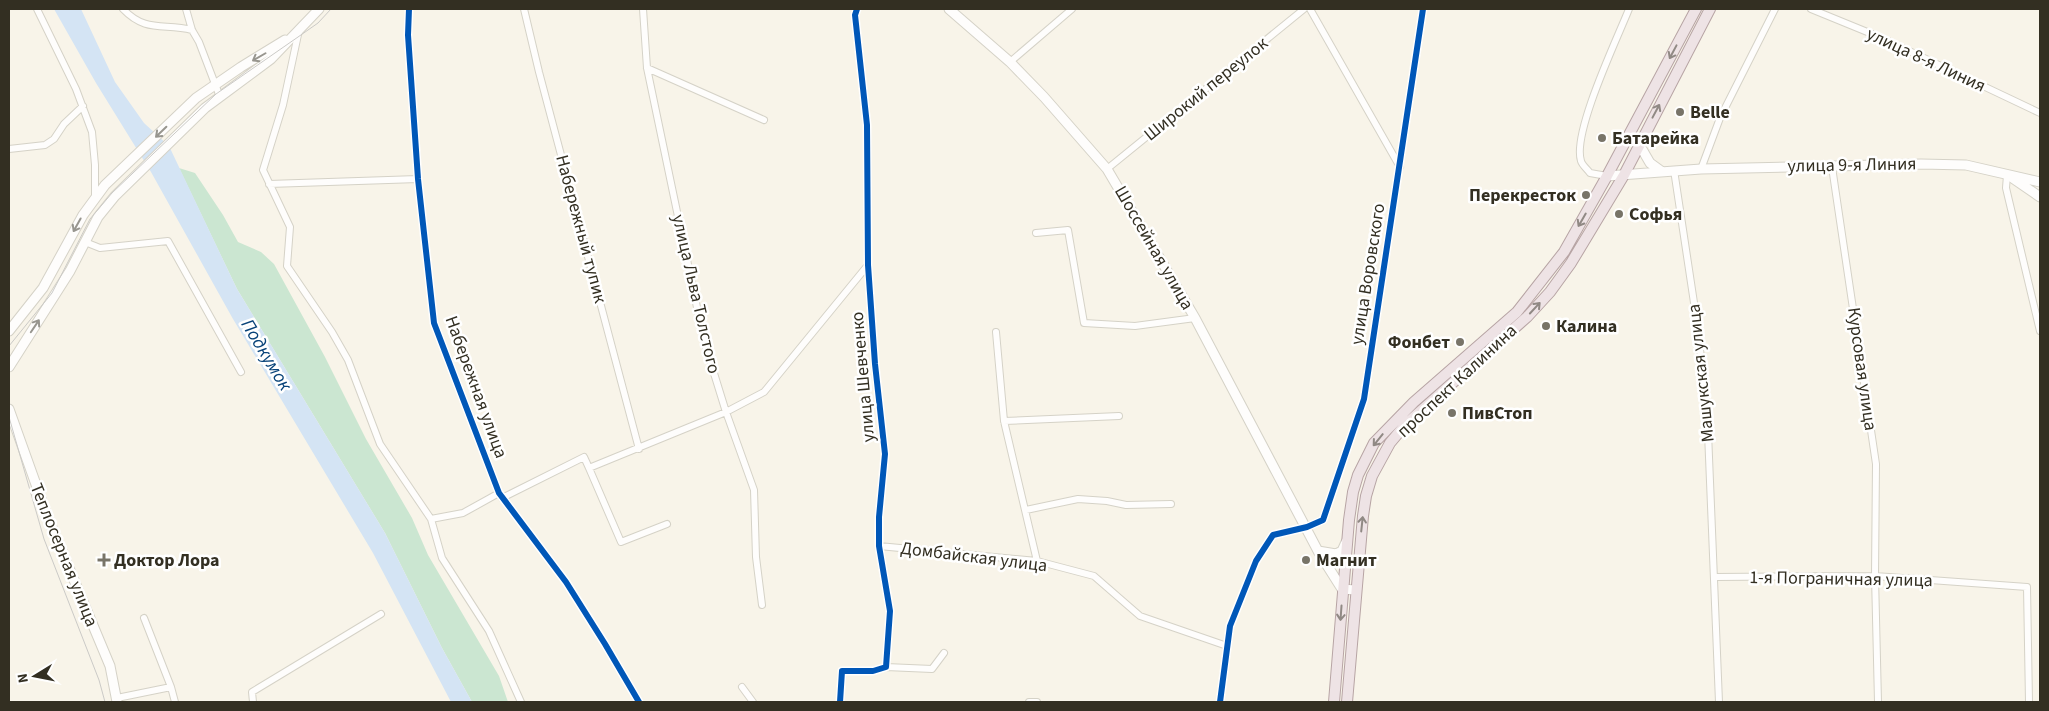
<svg xmlns="http://www.w3.org/2000/svg" width="2049" height="711" viewBox="0 0 2049 711" font-family="'Source Sans 3',sans-serif">
  <style>
    .green { fill: #cbe6d1 }
    .water { fill: #d4e4f4 }
    .lines { fill: none; stroke-linecap: round; stroke-linejoin: round }
    .minor-casing { stroke: #d5d2c7; stroke-width: 8 }
    .secondary-casing { stroke: #d5d2c7; stroke-width: 11 }
    .primary-casing { stroke: #b7a4a4; stroke-width: 12 }
    .minor { stroke: #fefdfc; stroke-width: 6 }
    .secondary { stroke: #fefdfc; stroke-width: 9 }
    .primary { stroke: #eee3e5; stroke-width: 10 }
    .tram { stroke: #cbcac7; stroke-width: 1 }
    .cycleway-casing { stroke: #fff; stroke-width: 9 }
    .cycleway { stroke: #0057b8; stroke-width: 6 }
    .oneway { stroke: #908984 }
    .oneway2 { stroke: #98968f }
    .poi-dot { fill: #787468; stroke: #fff; stroke-width: 2 }
    .labels { text-anchor: middle; dominant-baseline: central; stroke-width: 5; stroke-linejoin: round; paint-order: stroke }
    .street-label { font-size: 18px; fill: #332f22; stroke: #fff }
    .poi-label { font-size: 18px; font-weight: bold; fill: #332f22; stroke: #fff; text-anchor: start }
    .water-label { font-size: 19px; font-style: italic; fill: #084379; stroke: #fff }
  </style>
  <rect width="100%" height="100%" fill="#f8f4e9"/>
  <!-- green -->
  <path class="green" d="M 179,168 L 195,173 L 223,215 L 238,242 L 261,252 L 274,264 L 325,357 L 366,439 L 412,518 L 428,555 L 499,676 L 508,702 L 472,702 L 442,648 L 385,533 L 237,289 Z"/>
  <!-- water -->
  <path class="water" d="M 54,9 L 81,9 L 115,82 L 144,123 L 169,146 L 237,289 L 385,533 L 442,648 L 472,702 L 451,702 L 373,553 L 233,319 L 151,172 L 96,83 Z"/>
  <g class="lines">
    <defs>
      <path id="minor" d="M 37,9 L 76,89 L 92,132 L 95,165 L 95,197
        M 123,9 C 146,33 163,23 192,30
        M 186,9 L 192,30 L 199,42 L 220,97
        M 409,9 L 408,35 L 418,179 L 434,323 L 499,493 L 566,582 L 605,644 L 639,702
        M 524,9 L 539,72 L 639,449
        M 643,9 L 647,68 L 704,341 L 726,412 L 754,490 L 756,557 L 762,605
        M 1310,9 L 1400,167
        M 1811,9 L 1882,38 L 2040,113
        M 299,30 L 283,105 L 263,170 L 290,227 L 287,266 L 332,332 L 348,360 L 380,444 L 431,519 L 442,558 L 489,631 L 521,702
        M 1010,62 L 1072,9
        M 647,68 L 764,120
        M 9,149 L 45,145 L 54,139 L 64,124 L 83,106
        M 1832,167 L 1876,464 L 1875,576 L 1878,702
        M 1107,169 L 1304,9
        M 1701,169 L 1720,118 L 1775,9
        M 1674,170 L 1696,316 L 1707,408 L 1719,702
        M 2007,175 L 2006,188 L 2040,331
        M 1607,176 L 1590,173 C 1588,170 1582,165 1581,161 C 1572,133 1617,39 1629,9
        M 269,184 L 418,179
        M 1036,233 L 1068,230 L 1084,323 L 1135,326 L 1195,318
        M 85,242 L 100,248 L 168,241 L 241,372
        M 996,332 L 1004,421 L 1037,561
        M 1004,421 L 1119,416
        M 589,468 L 621,542 L 667,524
        M 502,498 L 584,457 L 589,468 L 726,412 L 764,392 L 868,265
        M 1026,510 L 1078,499 L 1107,501 L 1126,505 L 1171,504
        M 431,519 L 463,513 L 499,493
        M 879,546 L 1037,561 L 1094,576 L 1140,616 L 1227,646
        M 1715,577 L 1875,576 L 2027,587 L 2029,702
        M 144,618 L 171,687 L 175,702
        M 886,667 L 932,669 L 944,653
        M 742,687 L 753,702
        M 117,698 L 171,687
        M 253,702 L 252,692 L 381,614
        M 840,702 L 842,671 L 873,671 L 886,667 L 890,611 L 879,546 L 879,517 L 885,454 L 875,364 L 868,265 L 867,125 L 855,15 L 857,9
        M 1029,702 L 1037,702
        M 1220,702 L 1230,626 L 1256,561 L 1273,535 L 1307,527 L 1323,520 L 1364,399 L 1423,9"/>
      <path id="secondary" d="M 949,9 L 1010,62 L 1044,97 L 1107,169 L 1195,318 L 1318,551 L 1342,589 L 1355,590
        M 1639,144 L 1650,163 L 1661,171
        M 1607,176 L 1701,169 L 1921,164 L 1966,165 L 2040,182
        M 2011,177 L 2040,197
        M 9,331 L 43,288 L 83,215 L 105,185 L 196,98 L 241,67 L 285,40
        M 9,367 L 70,271 L 98,217 L 115,196 L 205,108 L 271,59 L 319,9
        M 9,409 L 48,518 L 110,666 L 117,702
        M 1318,551 L 1336,554 L 1342,551 L 1346,542"/>
      <path id="primary" d="M 1334,702 L 1349,520 L 1353,492 L 1358,475 L 1374,443 L 1414,402 L 1517,312 L 1564,252 L 1607,176 L 1696,9
        M 1347,702 L 1363,516 L 1366,496 L 1372,476 L 1390,443 L 1406,424 L 1527,317 L 1550,292 L 1571,263 L 1624,175 L 1710,9"/>
    </defs>
    <!-- minor casing -->
    <use href="#minor" class="minor-casing"/>
    <!-- secondary casing -->
    <use href="#secondary" class="secondary-casing"/>
    <!-- primary casing -->
    <use href="#primary" class="primary-casing"/>
    <!-- minor -->
    <use href="#minor" class="minor"/>
    <!-- secondary -->
    <use href="#secondary" class="secondary"/>
    <!-- primary -->
    <use href="#primary" class="primary"/>
    <!-- tram -->
    <path class="tram" d="M 9,346 L 52,293 L 90,219 L 112,193 L 216,94 L 298,37 L 318,23 L 331,9
      M 9,417 L 44,539 L 99,680 L 105,702"/>
    <defs>
      <path id="cycleway" d="M 409,9 L 408,35 L 418,179 L 434,323 L 499,493 L 566,582 L 605,644 L 639,702
        M 840,702 L 842,671 L 873,671 L 886,667 L 890,611 L 879,546 L 879,517 L 885,454 L 875,364 L 868,265 L 867,125 L 855,15 L 857,9
        M 1220,702 L 1230,626 L 1256,561 L 1273,535 L 1307,527 L 1323,520 L 1364,399 L 1423,9"/>
    </defs>
    <!-- cycleway casing -->
    <use href="#cycleway" class="cycleway-casing"/>
    <!-- cycleway -->
    <use href="#cycleway" class="cycleway"/>
  </g>
  <!-- one-way arrows -->
  <defs><path id="oneway-shaft" d="M-6 0H5M1.5-3L5.5 0L1.5 3" fill="none" stroke-width="1.6" stroke-linecap="round" stroke-linejoin="round" transform="scale(1.25)"/></defs>
  <g class="oneway">
    <use href="#oneway-shaft" transform="translate(1673 52) rotate(118)"/>
    <use href="#oneway-shaft" transform="translate(1656 111) rotate(-62)"/>
    <use href="#oneway-shaft" transform="translate(1582 220) rotate(120)"/>
    <use href="#oneway-shaft" transform="translate(1535 308) rotate(-47)"/>
    <use href="#oneway-shaft" transform="translate(1378 440) rotate(129)"/>
    <use href="#oneway-shaft" transform="translate(1362 524) rotate(-84)"/>
    <use href="#oneway-shaft" transform="translate(1341 613) rotate(94)"/>
  </g>
  <g class="oneway2">
    <use href="#oneway-shaft" transform="translate(259 57) rotate(150)"/>
    <use href="#oneway-shaft" transform="translate(161 132) rotate(136)"/>
    <use href="#oneway-shaft" transform="translate(77 225) rotate(119)"/>
    <use href="#oneway-shaft" transform="translate(35 326) rotate(-56)"/>
  </g>
  <!-- markers -->
  <g class="poi-dot">
    <circle cx="1680" cy="112" r="5"/>
    <circle cx="1602" cy="138" r="5"/>
    <circle cx="1586" cy="195" r="5"/>
    <circle cx="1619" cy="214" r="5"/>
    <circle cx="1546" cy="326" r="5"/>
    <circle cx="1460" cy="342" r="5"/>
    <circle cx="1452" cy="413" r="5"/>
    <path d="M101.5 552.5h5v5h5v5h-5v5h-5v-5h-5v-5h5z"/>
    <circle cx="1306" cy="560" r="5"/>
  </g>
  <g class="labels">
    <!-- street labels -->
    <g class="street-label">
      <text transform="translate(1926 60) rotate(25)">улица 8-я Линия</text>
      <text transform="translate(1206 89) rotate(-39)">Широкий переулок</text>
      <text transform="translate(1852 165) rotate(-1)">улица 9-я Линия</text>
      <text transform="translate(581 229) rotate(75)">Набережный тупик</text>
      <text transform="translate(1154 248) rotate(60)">Шоссейная улица</text>
      <text transform="translate(1368 274) rotate(-81)">улица Воровского</text>
      <text transform="translate(696 294) rotate(77)">улица Льва Толстого</text>
      <text transform="translate(1862 369) rotate(82)">Курсовая улица</text>
      <text transform="translate(1701 373) rotate(-96)">Машукская улица</text>
      <text transform="translate(863 377) rotate(-95)">улица Шевченко</text>
      <text transform="translate(1457 381) rotate(-43)">проспект Калинина</text>
      <text transform="translate(476 387) rotate(70)">Набережная улица</text>
      <text transform="translate(64 555) rotate(68)">Теплосерная улица</text>
      <text transform="translate(974 557) rotate(7)">Домбайская улица</text>
      <text transform="translate(1841 579) rotate(1)">1-я Пограничная улица</text>
    </g>
    <!-- poi labels -->
    <g class="poi-label">
      <text x="1690" y="112">Belle</text>
      <text x="1612" y="138">Батарейка</text>
      <text x="1576" y="195" text-anchor="end">Перекресток</text>
      <text x="1629" y="214">Софья</text>
      <text x="1556" y="326">Калина</text>
      <text x="1450" y="342" text-anchor="end">Фонбет</text>
      <text x="1462" y="413">ПивСтоп</text>
      <text x="114" y="560">Доктор Лора</text>
      <text x="1316" y="560">Магнит</text>
    </g>
    <!-- water labels -->
    <g class="water-label">
      <text transform="translate(266 355) rotate(59)">Подкумок</text>
    </g>
  </g>
  <!-- border -->
  <rect width="2049" height="711" fill="none" stroke="#332f22" stroke-width="20"/>
  <!-- north arrow -->
  <g transform="translate(35 676) rotate(260)" stroke="#ffffff" stroke-width="4" paint-order="stroke">
  <path d="M0-4L9 19L0 12L-9 19Z" fill="#332f22"/>
  <text y="-8" font-size="14" font-weight="bold" text-anchor="middle" fill="#332f22">N</text>
  </g>
</svg>
